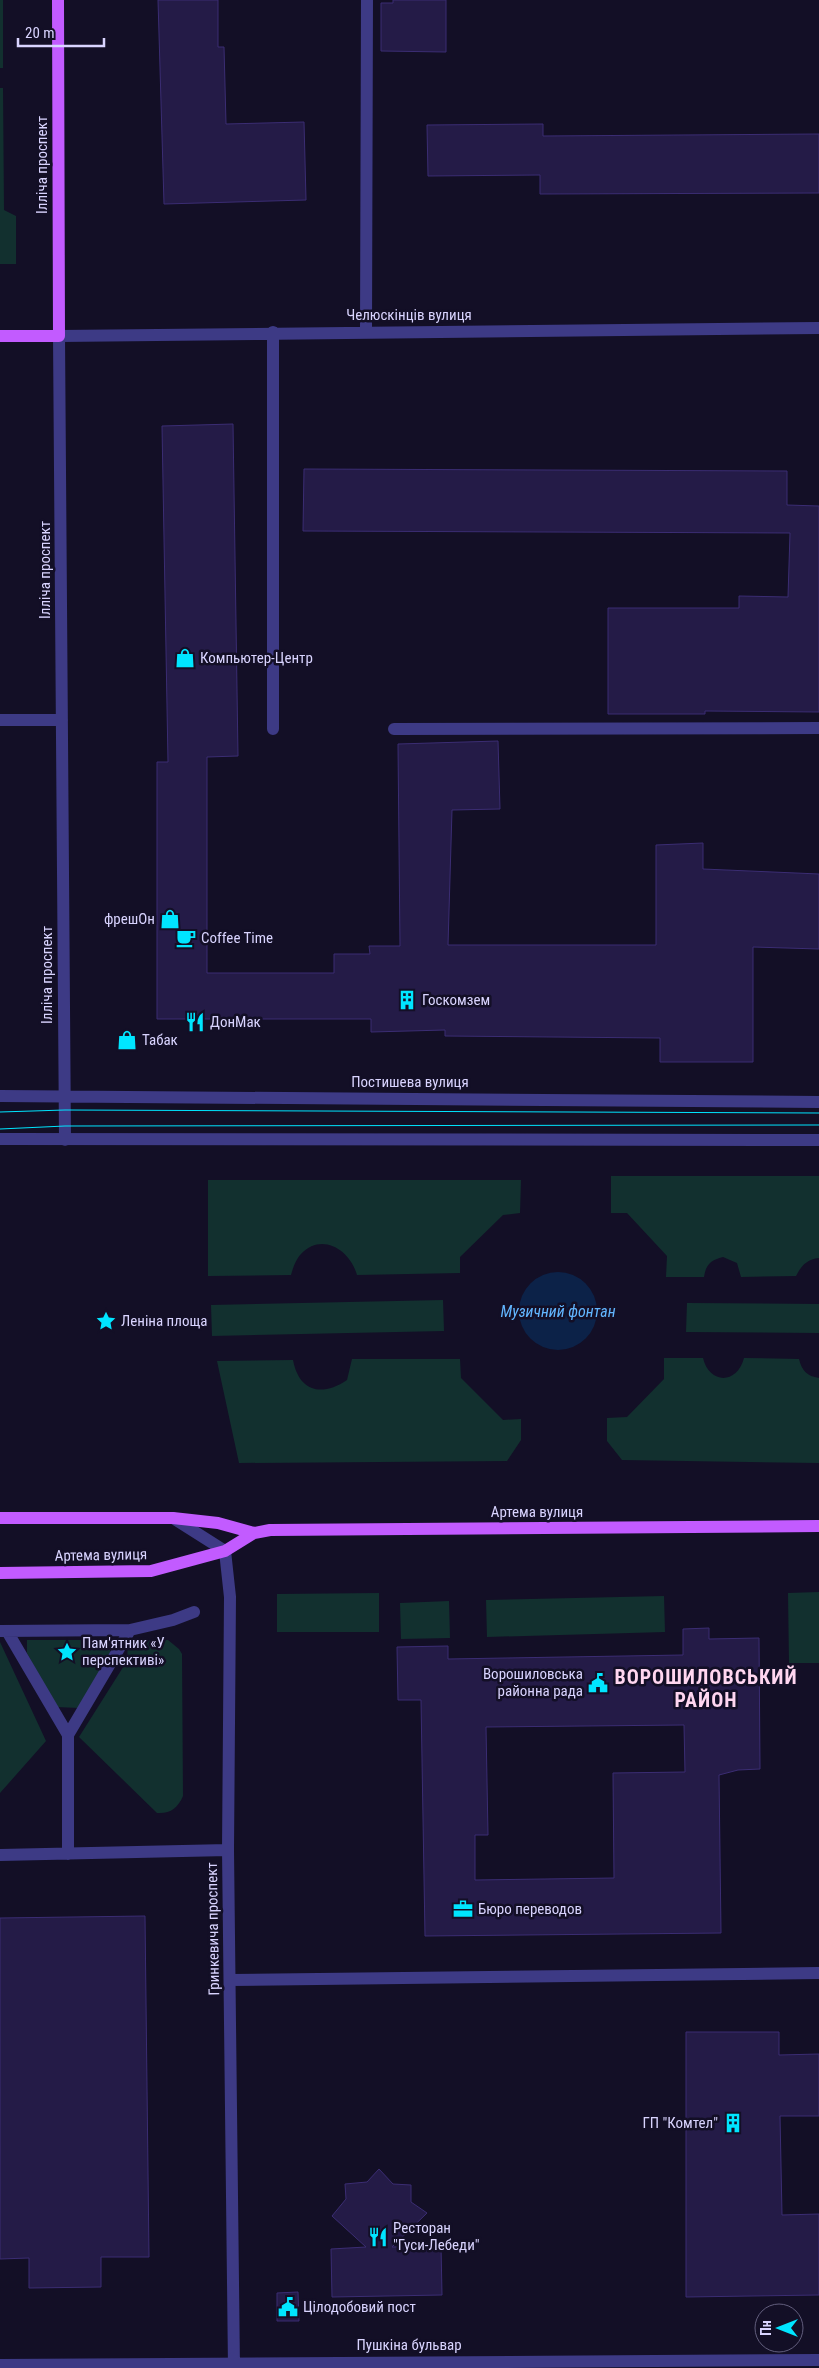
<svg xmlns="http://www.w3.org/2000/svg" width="819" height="2368" viewBox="0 0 819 2368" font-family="'Roboto Condensed',sans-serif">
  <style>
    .green { fill: #12302f }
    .water { fill: #0c2248 }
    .building { fill: #241b47; stroke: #3b2d73; fill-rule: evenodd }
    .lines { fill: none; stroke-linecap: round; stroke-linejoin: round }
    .minor { stroke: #3d3a85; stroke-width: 12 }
    .major { stroke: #c25bff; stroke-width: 12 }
    .tram { stroke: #00e5ff; stroke-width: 1 }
    .labels { text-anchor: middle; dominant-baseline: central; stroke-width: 5; stroke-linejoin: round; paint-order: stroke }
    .street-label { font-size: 15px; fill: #d9d4ff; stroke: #130f26 }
    .poi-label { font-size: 15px; fill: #d9d4ff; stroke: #130f26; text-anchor: start }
    .water-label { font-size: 16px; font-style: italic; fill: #62b6ff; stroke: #130f26 }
    .district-label { font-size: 20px; font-weight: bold; letter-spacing: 1px; fill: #ffd6f0; stroke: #130f26 }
  </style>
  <rect width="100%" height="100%" fill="#130f26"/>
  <!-- green -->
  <path class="green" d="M 0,0 L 3,0 L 3,68 L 0,68 Z
    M 0,88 L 3,88 L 4,210 L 16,216 L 16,264 L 0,264 Z
    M 611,1176 L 819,1176 L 819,1258 C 807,1259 801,1266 796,1276 L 741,1277 L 737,1263 L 723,1257 C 711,1260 706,1264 704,1277 L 666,1277 L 667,1256 L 627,1213 L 611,1213 Z
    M 208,1180 L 521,1180 L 520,1213 L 503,1215 L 460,1257 L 460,1273 L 357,1275 C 350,1250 322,1232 301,1254 C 296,1259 293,1268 291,1275 L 208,1276 Z
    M 443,1300 L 444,1331 L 212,1336 L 211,1305 Z
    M 687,1303 L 819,1304 L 819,1333 L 686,1332 Z
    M 664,1358 L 703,1358 C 709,1384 737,1385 744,1358 L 799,1359 C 802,1371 807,1376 819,1378 L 819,1463 L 622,1460 L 607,1441 L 607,1418 L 627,1417 L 664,1379 Z
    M 352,1359 L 460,1359 L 461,1378 L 503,1420 L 521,1419 L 521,1440 L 507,1461 L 239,1463 L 217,1361 L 293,1360 C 299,1392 322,1397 347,1380 Z
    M 819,1592 L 819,1663 L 789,1663 L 788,1593 Z
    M 379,1593 L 379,1632 L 277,1632 L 277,1594 Z
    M 664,1596 L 665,1632 L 487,1637 L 486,1600 Z
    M 449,1601 L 450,1638 L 401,1639 L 400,1603 Z
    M 27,1640 L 110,1640 L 110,1654 L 79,1708 L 56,1707 L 27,1653 Z
    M 168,1640 L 179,1649 L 182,1654 L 183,1796 C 178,1808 170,1814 157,1813 L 79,1737 L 127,1661 L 128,1641 Z
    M 0,1642 L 46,1741 L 0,1793 Z"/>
  <!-- water -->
  <path class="water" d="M519 1311a39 39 0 1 1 78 0a39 39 0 1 1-78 0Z"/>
  <!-- building -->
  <path class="building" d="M 158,0 L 218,0 L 218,47 L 224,47 L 226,124 L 304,122 L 306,200 L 164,204 Z
    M 393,0 L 446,0 L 446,52 L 381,51 L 381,3 L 393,3 Z
    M 543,124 L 543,136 L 819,134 L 819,193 L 540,194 L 540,175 L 428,176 L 427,125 Z
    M 233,424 L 238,756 L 207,757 L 207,973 L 334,973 L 334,954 L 370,954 L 369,946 L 400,946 L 398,744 L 498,741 L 500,809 L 452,810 L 448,945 L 656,945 L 656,845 L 703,843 L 703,869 L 819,874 L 819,949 L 753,947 L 753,1062 L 660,1062 L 660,1038 L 445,1036 L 445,1030 L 371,1032 L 371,1019 L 157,1019 L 157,762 L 168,762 L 162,426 Z
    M 304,469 L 787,471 L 787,505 L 819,506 L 819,712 L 705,711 L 705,714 L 608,714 L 608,608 L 739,608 L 739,596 L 788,597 L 790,533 L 303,531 Z
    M 709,1628 L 709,1639 L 759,1638 L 760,1769 L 738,1770 L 719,1775 L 721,1933 L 425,1936 L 421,1700 L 398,1700 L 397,1647 L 448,1646 L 448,1659 L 683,1655 L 683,1629 ZM 684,1725 L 685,1772 L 613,1773 L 614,1878 L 475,1880 L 475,1835 L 488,1835 L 486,1727 Z
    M 145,1916 L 149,2257 L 101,2257 L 101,2287 L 29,2288 L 29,2258 L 0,2259 L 0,1918 Z
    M 686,2032 L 779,2032 L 779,2055 L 819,2054 L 819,2116 L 780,2116 L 782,2215 L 819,2214 L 819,2295 L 686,2297 Z
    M 379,2169 L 393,2184 L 411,2185 L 411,2202 L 427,2213 L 392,2247 L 441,2246 L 442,2295 L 332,2297 L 331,2249 L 366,2247 L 332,2216 L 346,2199 L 345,2184 L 367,2182 Z
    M 298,2292 L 299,2321 L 277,2321 L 277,2293 Z"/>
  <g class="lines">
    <!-- minor -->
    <path class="minor" d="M 366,331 L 367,0
      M 273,332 L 273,729
      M 0,720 L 62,720
      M 394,729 L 819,728
      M 0,1096 L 819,1102
      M 0,1139 L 819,1140
      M 65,1140 L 59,336 L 819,328
      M 173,1518 L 225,1551 L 230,1597 L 228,1850 L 234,2368
      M 0,1631 L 130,1630 L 173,1620 L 194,1612
      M 7,1631 L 68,1735 L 68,1854
      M 68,1735 L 130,1630
      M 0,1855 L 228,1850
      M 231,1980 L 819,1973
      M 0,2365 L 819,2360"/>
    <!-- major -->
    <path class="major" d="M 0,336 L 59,336 L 58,0
      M 0,1518 L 173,1518 L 218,1523 L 254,1533
      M 0,1573 L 151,1571 L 225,1551 L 254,1533 L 270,1530 L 819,1526"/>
    <!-- tram -->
    <path class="tram" d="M 0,1112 L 65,1110 L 819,1113
      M 0,1129 L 65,1126 L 819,1125"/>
  </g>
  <!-- icons -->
  <defs>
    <symbol id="shop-bare" viewBox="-9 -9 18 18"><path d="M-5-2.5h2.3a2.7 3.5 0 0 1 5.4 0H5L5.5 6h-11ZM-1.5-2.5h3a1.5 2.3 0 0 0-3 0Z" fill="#00e5ff" stroke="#130f26" stroke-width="2.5" paint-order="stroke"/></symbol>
    <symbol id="cafe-bare" viewBox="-9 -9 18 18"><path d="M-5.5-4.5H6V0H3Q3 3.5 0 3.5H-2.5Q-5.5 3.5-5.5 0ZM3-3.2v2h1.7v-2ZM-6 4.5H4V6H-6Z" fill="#00e5ff" stroke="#130f26" stroke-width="2.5" paint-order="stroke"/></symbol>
    <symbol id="building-bare" viewBox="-9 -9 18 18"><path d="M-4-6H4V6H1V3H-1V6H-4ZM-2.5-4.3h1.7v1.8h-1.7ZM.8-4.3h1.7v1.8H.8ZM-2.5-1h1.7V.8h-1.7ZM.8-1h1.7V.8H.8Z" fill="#00e5ff" stroke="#130f26" stroke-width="2.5" paint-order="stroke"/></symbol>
    <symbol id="restaurant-bare" viewBox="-9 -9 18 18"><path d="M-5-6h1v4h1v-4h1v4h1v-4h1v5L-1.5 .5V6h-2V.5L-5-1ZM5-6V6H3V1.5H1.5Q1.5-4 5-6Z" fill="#00e5ff" stroke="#130f26" stroke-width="2.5" paint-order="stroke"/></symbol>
    <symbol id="sight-bare" viewBox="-9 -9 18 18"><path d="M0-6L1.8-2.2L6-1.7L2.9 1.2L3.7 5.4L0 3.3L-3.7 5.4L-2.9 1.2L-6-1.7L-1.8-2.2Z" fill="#00e5ff" stroke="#130f26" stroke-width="2.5" paint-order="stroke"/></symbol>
    <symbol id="civic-bare" viewBox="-9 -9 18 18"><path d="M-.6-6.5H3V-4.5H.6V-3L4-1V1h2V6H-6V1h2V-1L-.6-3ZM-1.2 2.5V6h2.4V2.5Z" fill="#00e5ff" stroke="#130f26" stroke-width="2.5" paint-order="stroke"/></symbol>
    <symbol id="office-bare" viewBox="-9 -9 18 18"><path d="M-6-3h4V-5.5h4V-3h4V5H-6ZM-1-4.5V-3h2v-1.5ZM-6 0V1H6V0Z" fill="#00e5ff" stroke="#130f26" stroke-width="2.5" paint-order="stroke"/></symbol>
  </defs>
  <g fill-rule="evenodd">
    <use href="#shop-bare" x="171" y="644" width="28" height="28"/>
    <use href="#shop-bare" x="156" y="905" width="28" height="28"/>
    <use href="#cafe-bare" x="172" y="924" width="28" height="28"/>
    <use href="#building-bare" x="393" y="986" width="28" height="28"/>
    <use href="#restaurant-bare" x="181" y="1008" width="28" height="28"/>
    <use href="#shop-bare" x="113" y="1026" width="28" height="28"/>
    <use href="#sight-bare" x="92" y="1307" width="28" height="28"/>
    <use href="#sight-bare" x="53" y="1638" width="28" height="28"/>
    <use href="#civic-bare" x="584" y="1669" width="28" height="28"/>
    <use href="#office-bare" x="449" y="1895" width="28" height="28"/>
    <use href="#building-bare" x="719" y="2109" width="28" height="28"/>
    <use href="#restaurant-bare" x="364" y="2223" width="28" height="28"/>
    <use href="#civic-bare" x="274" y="2293" width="28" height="28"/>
  </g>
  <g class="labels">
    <!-- street labels -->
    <g class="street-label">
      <text transform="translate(42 165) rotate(-90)">Ілліча проспект</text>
      <text x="409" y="315">Челюскінців вулиця</text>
      <text transform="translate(45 570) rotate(-90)">Ілліча проспект</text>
      <text transform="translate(47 975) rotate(-90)">Ілліча проспект</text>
      <text x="410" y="1082">Постишева вулиця</text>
      <text x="537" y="1512">Артема вулиця</text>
      <text transform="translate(101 1555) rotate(-1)">Артема вулиця</text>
      <text transform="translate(213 1929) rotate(-91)">Гринкевича проспект</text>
      <text x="409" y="2345">Пушкіна бульвар</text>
    </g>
    <!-- poi labels -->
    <g class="poi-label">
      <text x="200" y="658">Компьютер-Центр</text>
      <text x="155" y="919" text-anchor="end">фрешОн</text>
      <text x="201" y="938">Coffee Time</text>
      <text x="422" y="1000">Госкомзем</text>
      <text x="210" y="1022">ДонМак</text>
      <text x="142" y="1040">Табак</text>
      <text x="121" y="1321">Леніна площа</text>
      <text x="82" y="1643">Пам'ятник «У<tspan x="82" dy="17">перспективі»</tspan></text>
      <text x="583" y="1674" text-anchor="end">Ворошиловська<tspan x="583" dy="17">районна рада</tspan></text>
      <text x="478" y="1909">Бюро переводов</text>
      <text x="718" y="2123" text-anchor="end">ГП "Комтел"</text>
      <text x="393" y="2228">Ресторан<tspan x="393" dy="17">"Гуси-Лебеди"</tspan></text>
      <text x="303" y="2307">Цілодобовий пост</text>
    </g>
    <!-- water labels -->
    <g class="water-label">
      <text x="558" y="1311">Музичний фонтан</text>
    </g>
    <!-- district labels -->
    <g class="district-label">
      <text x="706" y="1677">ВОРОШИЛОВСЬКИЙ<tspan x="706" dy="23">РАЙОН</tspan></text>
    </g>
  </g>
  <!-- north arrow -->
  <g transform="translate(779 2328) rotate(270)"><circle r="24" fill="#130f26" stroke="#625e7d"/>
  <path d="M0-4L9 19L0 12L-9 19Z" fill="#00e5ff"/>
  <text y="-8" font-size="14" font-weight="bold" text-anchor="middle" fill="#d9d4ff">Пн</text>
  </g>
  <!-- scale -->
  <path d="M18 38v8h86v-8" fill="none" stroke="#d9d4ff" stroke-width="2.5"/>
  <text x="25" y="38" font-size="15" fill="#d9d4ff" stroke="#130f26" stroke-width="4" paint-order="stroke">20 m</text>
</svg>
